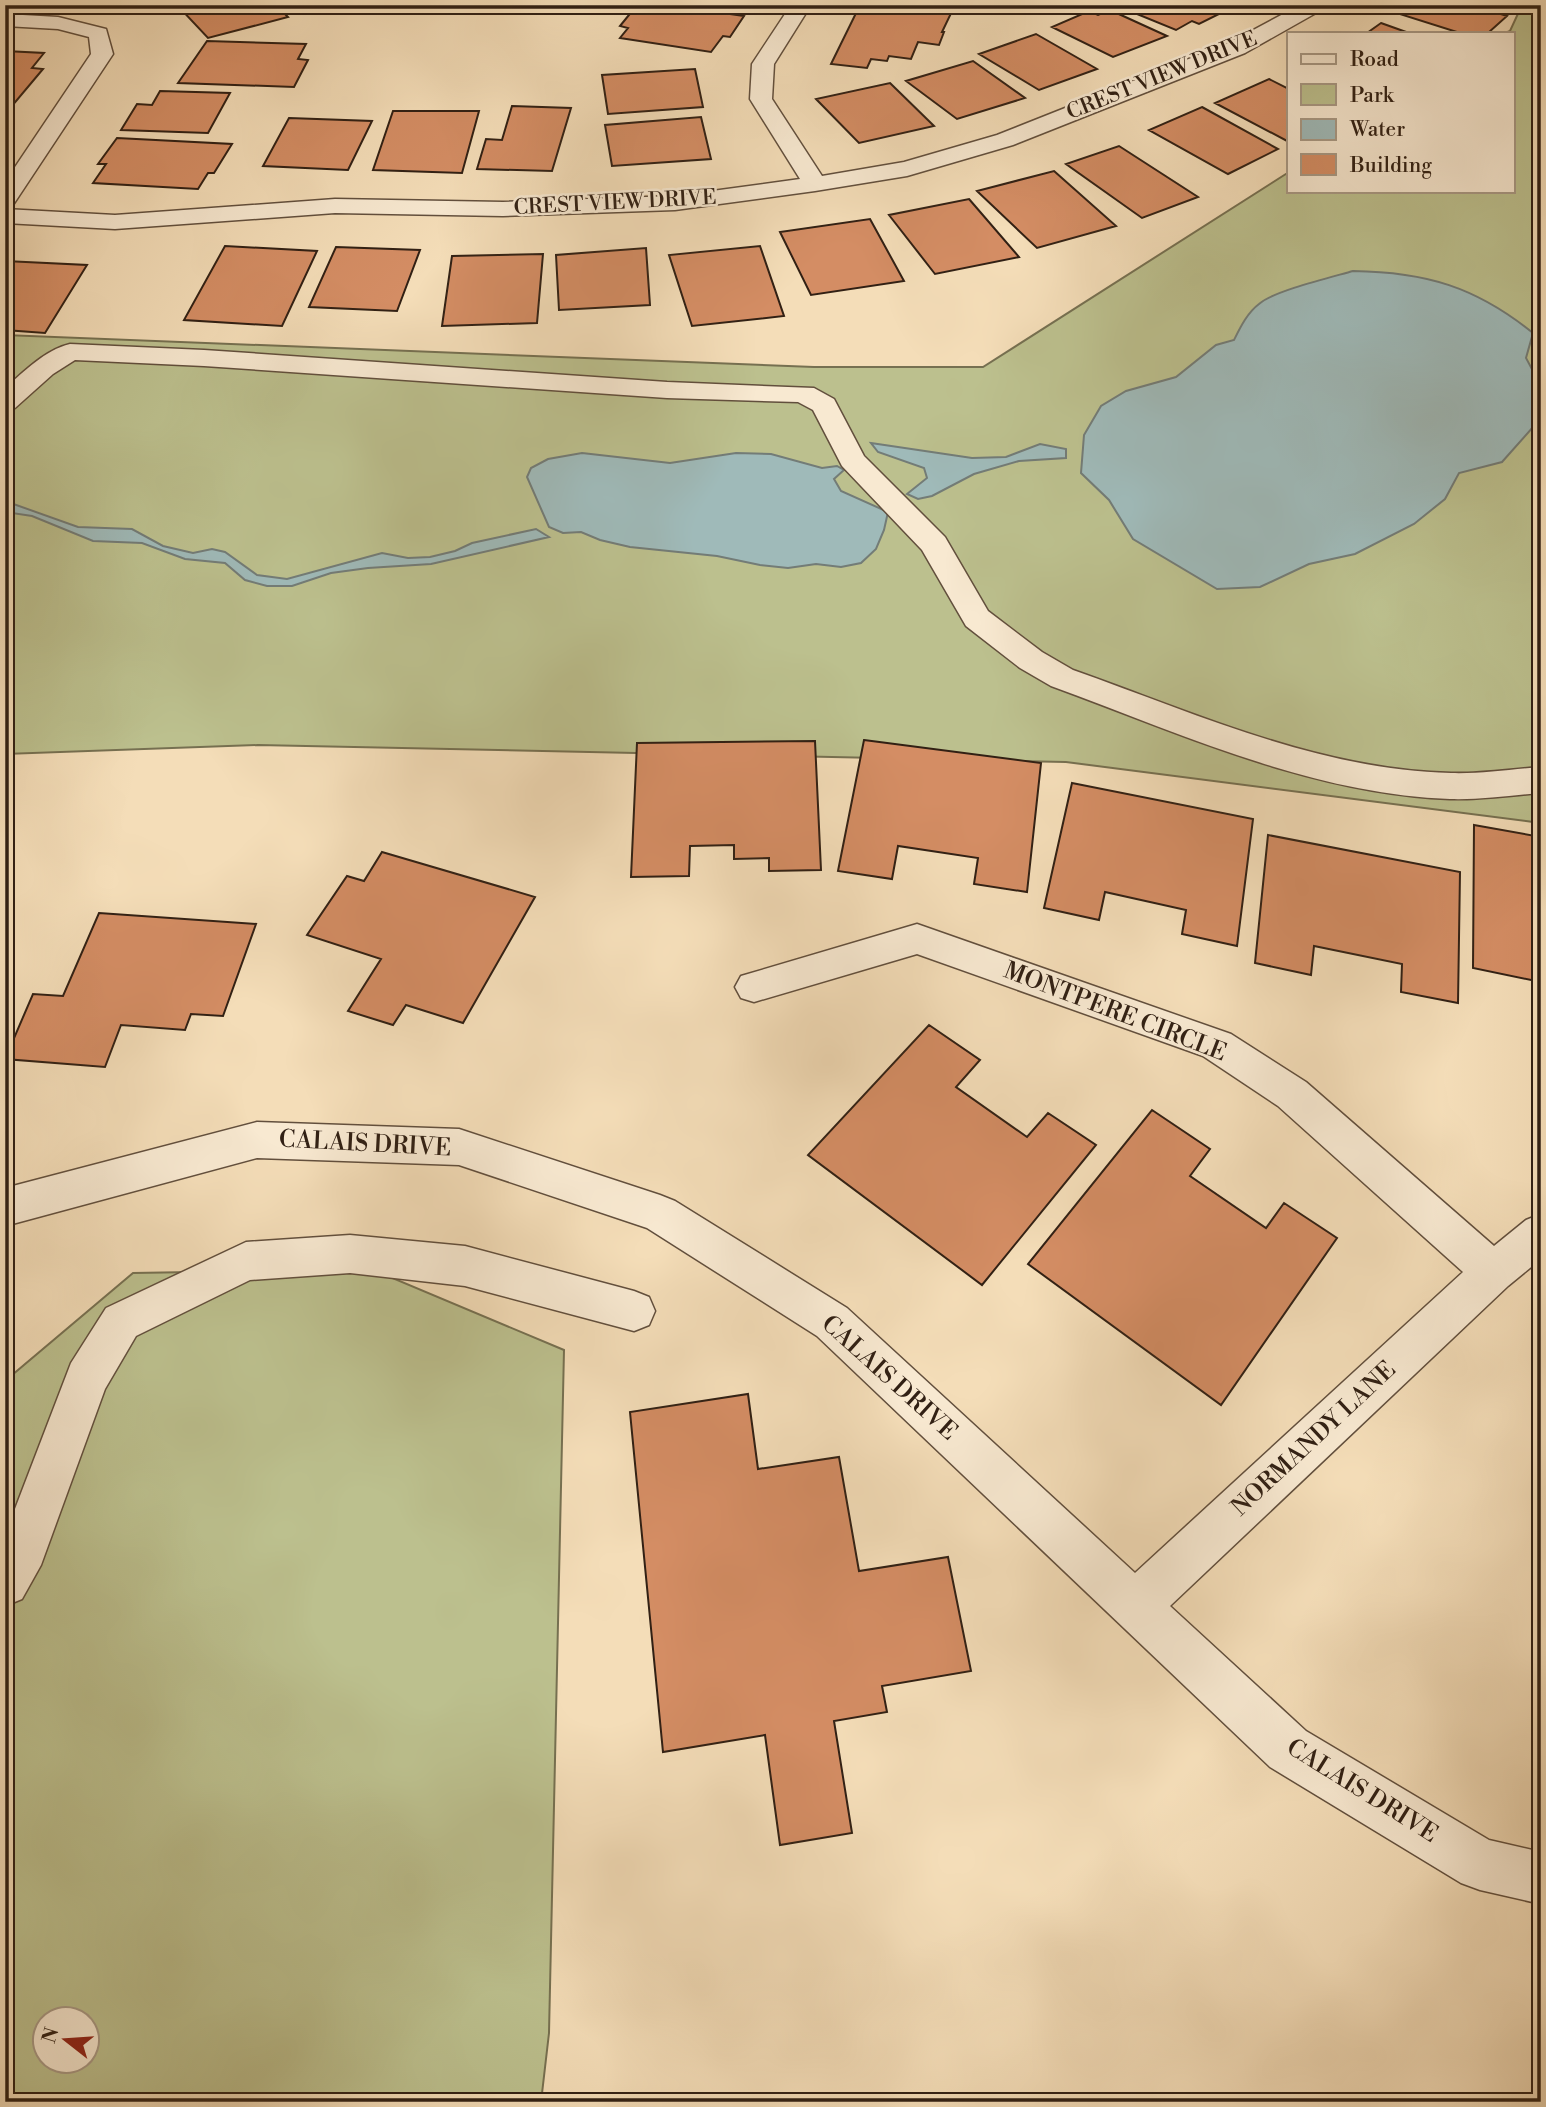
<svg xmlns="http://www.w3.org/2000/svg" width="1546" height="2107" viewBox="0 0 1546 2107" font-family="'Libre Bodoni',serif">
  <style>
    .green { fill: #bcc08e; stroke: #767051; stroke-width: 2; fill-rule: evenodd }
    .water { fill: #9fbab9; stroke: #737c77; stroke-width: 2 }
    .building { fill: #d48d64; stroke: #312014; stroke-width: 2 }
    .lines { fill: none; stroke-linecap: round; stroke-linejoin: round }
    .minor-casing { stroke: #624f3d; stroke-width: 3 }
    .minor { fill: #f8e9d1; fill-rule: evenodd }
    .labels { text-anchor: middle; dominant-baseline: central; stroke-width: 5; stroke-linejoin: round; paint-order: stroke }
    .far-street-label { font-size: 21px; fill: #312014; stroke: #f8e9d1 }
    .street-label { font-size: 24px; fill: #312014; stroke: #f8e9d1 }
  </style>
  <rect width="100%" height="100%" fill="#f4ddb8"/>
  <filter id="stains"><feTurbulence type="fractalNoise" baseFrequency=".00286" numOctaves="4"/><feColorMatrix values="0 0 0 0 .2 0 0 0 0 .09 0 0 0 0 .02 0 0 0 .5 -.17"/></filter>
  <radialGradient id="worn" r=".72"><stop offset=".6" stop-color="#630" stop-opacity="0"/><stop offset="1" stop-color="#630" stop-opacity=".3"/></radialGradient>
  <!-- green -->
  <path class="green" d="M 1522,5 L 1541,5 L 1541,823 L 1066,762 L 258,745 L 5,754 L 5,335 L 814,367 L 983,367 L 1289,172 L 1289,191 L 1513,191 L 1513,33 L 1505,33 L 1510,31 Z
    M 371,1269 L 564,1350 L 549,2033 L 541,2102 L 5,2102 L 5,1381 L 133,1273 ZM 46,2020 L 88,2020 L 88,2062 L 46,2062 Z"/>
  <!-- water -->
  <path class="water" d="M 1353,271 C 1426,272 1476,287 1533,333 L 1526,358 L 1541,386 L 1541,418 L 1502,462 L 1459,473 L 1445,499 L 1414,524 L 1355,554 L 1309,564 L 1260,587 L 1217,589 L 1133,539 L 1109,500 L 1081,473 L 1084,435 L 1101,406 L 1126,391 L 1176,377 L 1216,345 L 1234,340 C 1240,328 1247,313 1259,304 C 1273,291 1332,277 1353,271 Z
    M 871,443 L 972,458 L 1006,457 L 1040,444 L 1066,449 L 1066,458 L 1019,461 L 974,474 L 932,496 L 918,499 L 907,494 L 927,478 L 924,468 L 878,452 Z
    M 582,453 L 670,463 L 736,453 L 771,454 L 822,468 L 837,466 L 844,470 L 834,479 L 841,491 L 888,512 L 884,530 L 876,549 L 861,563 L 841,567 L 816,564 L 788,568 L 760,565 L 717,556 L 630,547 L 600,540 L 581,532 L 563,533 L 549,527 L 527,477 L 531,468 L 548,459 Z
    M 5,501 L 78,527 L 132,529 L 163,546 L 193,553 L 212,549 L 225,552 L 257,575 L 287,579 L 382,553 L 408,558 L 430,557 L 455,551 L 472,543 L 536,529 L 549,537 L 431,564 L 368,568 L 331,573 L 292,586 L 267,586 L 245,580 L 225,563 L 185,559 L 142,543 L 93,541 L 32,516 L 5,512 Z"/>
  <!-- building -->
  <path class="building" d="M 177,5 L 255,5 L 258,9 L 276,5 L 288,17 L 208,38 Z
    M 637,5 L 667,5 L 744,16 L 730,37 L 723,36 L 711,52 L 620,38 L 628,28 L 620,26 Z
    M 860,5 L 955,5 L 942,32 L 944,32 L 939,45 L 918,42 L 911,59 L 889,56 L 887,61 L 871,59 L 867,68 L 831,64 Z
    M 1115,5 L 1212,5 L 1225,11 L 1199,24 L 1192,21 L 1176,30 Z
    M 1394,5 L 1473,5 L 1507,16 L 1488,33 L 1460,33 L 1387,10 Z
    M 1110,10 L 1167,36 L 1113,57 L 1052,27 L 1089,11 L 1098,15 Z
    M 1381,23 L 1409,33 L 1367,33 Z
    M 1036,34 L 1097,69 L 1039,90 L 979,54 Z
    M 207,41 L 306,44 L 298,59 L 308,60 L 294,87 L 178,83 Z
    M 5,51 L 44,53 L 32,68 L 43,69 L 12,106 L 5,105 Z
    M 973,61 L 1025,98 L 957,119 L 906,81 Z
    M 695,69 L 703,107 L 608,114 L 602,75 Z
    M 1269,79 L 1289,89 L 1289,142 L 1215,103 Z
    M 890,83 L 934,126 L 859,143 L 816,99 Z
    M 160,91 L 230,93 L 208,133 L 121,130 L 137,104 L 152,105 Z
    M 512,106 L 571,108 L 552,171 L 477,169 L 486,139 L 502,140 Z
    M 1202,107 L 1278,149 L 1228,174 L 1149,130 Z
    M 393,111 L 479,111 L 462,173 L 373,170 Z
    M 701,117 L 711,159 L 612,166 L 605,125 Z
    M 289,118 L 372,121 L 348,170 L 263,166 Z
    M 117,138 L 232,144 L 214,173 L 208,173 L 198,189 L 93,183 L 106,164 L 98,164 Z
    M 1119,146 L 1198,197 L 1142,218 L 1066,164 Z
    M 1054,171 L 1116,226 L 1037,248 L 977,191 Z
    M 969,199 L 1019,257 L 935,274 L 889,215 Z
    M 870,219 L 904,281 L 811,295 L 780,232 Z
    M 225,246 L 317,251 L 282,326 L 184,320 Z
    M 760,246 L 784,316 L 692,326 L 669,255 Z
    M 336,247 L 420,250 L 397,311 L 309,307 Z
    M 646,248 L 650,305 L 559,310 L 556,255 Z
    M 543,254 L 537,323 L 442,326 L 452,256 Z
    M 5,261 L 87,265 L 45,333 L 5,330 Z
    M 864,740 L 1041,763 L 1027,892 L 974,884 L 978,858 L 898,846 L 892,879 L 838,871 Z
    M 815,741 L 821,870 L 769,871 L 769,858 L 734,859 L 734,845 L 690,846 L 689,876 L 631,877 L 637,743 Z
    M 1072,783 L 1253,819 L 1237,946 L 1182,934 L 1186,910 L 1105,892 L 1099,920 L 1044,908 Z
    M 1474,825 L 1541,837 L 1541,963 L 1535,962 L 1536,981 L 1473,968 Z
    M 1268,835 L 1460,872 L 1458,1003 L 1401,992 L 1402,964 L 1314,946 L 1311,975 L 1255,963 Z
    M 382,852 L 535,897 L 463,1023 L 406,1005 L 393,1025 L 348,1011 L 381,959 L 307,935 L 347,876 L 364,881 Z
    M 99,913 L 256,924 L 223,1016 L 191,1014 L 185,1030 L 121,1025 L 105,1067 L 5,1059 L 33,994 L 63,996 Z
    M 929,1025 L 980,1060 L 956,1087 L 1027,1137 L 1048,1113 L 1096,1145 L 982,1285 L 808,1155 Z
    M 1152,1110 L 1210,1149 L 1190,1176 L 1266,1228 L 1284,1203 L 1337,1238 L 1221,1405 L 1028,1264 Z
    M 748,1394 L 758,1469 L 839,1457 L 859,1571 L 948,1557 L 971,1671 L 882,1686 L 887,1712 L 834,1721 L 852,1833 L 780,1845 L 765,1735 L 663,1752 L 630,1412 Z"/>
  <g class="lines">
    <defs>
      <path id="minor" d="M 791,5 L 811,5 L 774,64 L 772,99 L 822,176 L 904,162 L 997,135 L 1229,43 L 1300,5 L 1326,5 L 1323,9 L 1245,53 L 1013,145 L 907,176 L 815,191 L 675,210 L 503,216 L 335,213 L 115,229 L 5,223 L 5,209 L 115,215 L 335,199 L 503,202 L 675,196 L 800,179 L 750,99 L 752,64 Z
        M 5,14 L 58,17 L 106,29 L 113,54 L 13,205 L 5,207 L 5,182 L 91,54 L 89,37 L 58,29 L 5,26 Z
        M 70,344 L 204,350 L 667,382 L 814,388 L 834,399 L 864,456 L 945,537 L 988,611 L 1042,652 L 1073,670 C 1195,713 1319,770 1451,773 C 1480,774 1511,769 1541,767 L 1541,793 C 1511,795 1480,800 1450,799 C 1311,794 1180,733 1051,686 L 1020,668 L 966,626 L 922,550 L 842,466 L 813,410 L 798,402 L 667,398 L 204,366 L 75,360 L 53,374 L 15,408 L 5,410 L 5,388 C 25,371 45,350 70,344 Z
        M 917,924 L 1231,1034 L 1306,1082 L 1494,1246 L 1526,1220 L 1541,1214 L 1541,1259 L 1508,1286 L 1170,1606 L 1306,1731 L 1489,1840 L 1541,1852 L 1541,1904 L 1480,1890 L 1461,1883 L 1270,1767 L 817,1336 L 647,1228 L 459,1165 L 257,1158 L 5,1226 L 5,1188 L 257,1122 L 459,1129 L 660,1195 L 675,1201 L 847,1308 L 1135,1573 L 1463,1272 L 1278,1106 L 1203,1056 L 917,954 L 754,1002 L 741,998 L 735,987 L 741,976 Z
        M 350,1235 L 465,1246 L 634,1291 L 649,1297 L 655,1311 L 649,1325 L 634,1331 L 465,1286 L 350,1273 L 250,1280 L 136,1336 L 105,1389 L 41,1565 L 22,1599 L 5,1606 L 5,1535 L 71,1363 L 106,1308 L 246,1242 Z"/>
    </defs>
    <!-- minor casing -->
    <use href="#minor" class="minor-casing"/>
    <!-- minor -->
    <use href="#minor" class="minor"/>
  </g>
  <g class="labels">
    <!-- far-street labels -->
    <g class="far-street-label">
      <text transform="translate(1162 76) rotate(-22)">CREST VIEW DRIVE</text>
      <text transform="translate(615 203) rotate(-3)">CREST VIEW DRIVE</text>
    </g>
    <!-- street labels -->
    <g class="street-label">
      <text transform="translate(1115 1012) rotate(21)">MONTPERE CIRCLE</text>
      <text transform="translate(365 1144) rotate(3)">CALAIS DRIVE</text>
      <text transform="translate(889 1378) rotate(42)">CALAIS DRIVE</text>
      <text transform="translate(1314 1439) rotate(-43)">NORMANDY LANE</text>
      <text transform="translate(1362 1791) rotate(32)">CALAIS DRIVE</text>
    </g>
  </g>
  <!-- margin -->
  <rect width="1546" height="2107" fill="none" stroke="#f4ddb8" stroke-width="28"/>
  <rect x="7" y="7" width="1532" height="2093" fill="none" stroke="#312014" stroke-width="3.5"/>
  <rect x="14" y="14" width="1518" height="2079" fill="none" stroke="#312014" stroke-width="2"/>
  <!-- legend -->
  <rect x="1287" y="32" width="228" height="161" fill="#f8e9d1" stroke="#a89985" stroke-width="2"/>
  <rect x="1301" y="54" width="35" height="10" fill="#f8e9d1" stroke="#a89985" stroke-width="2"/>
  <text x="1350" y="66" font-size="21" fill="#312014">Road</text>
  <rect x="1301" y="84" width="35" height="21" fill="#bcc08e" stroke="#a89985" stroke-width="2"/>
  <text x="1350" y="102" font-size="21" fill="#312014">Park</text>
  <rect x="1301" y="119" width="35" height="21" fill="#9fbab9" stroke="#a89985" stroke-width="2"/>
  <text x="1350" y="136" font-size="21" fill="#312014">Water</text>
  <rect x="1301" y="154" width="35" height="21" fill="#d48d64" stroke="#a89985" stroke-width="2"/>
  <text x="1350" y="172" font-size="21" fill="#312014">Building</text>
  <!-- north arrow -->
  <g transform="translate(66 2040) rotate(287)"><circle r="33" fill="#f8e9d1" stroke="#a89985" stroke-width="2"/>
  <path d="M0-5L12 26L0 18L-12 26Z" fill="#8f2418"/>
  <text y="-10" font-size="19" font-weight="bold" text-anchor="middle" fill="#312014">N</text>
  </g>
  <rect width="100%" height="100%" filter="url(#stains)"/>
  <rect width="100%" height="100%" fill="url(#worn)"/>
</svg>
